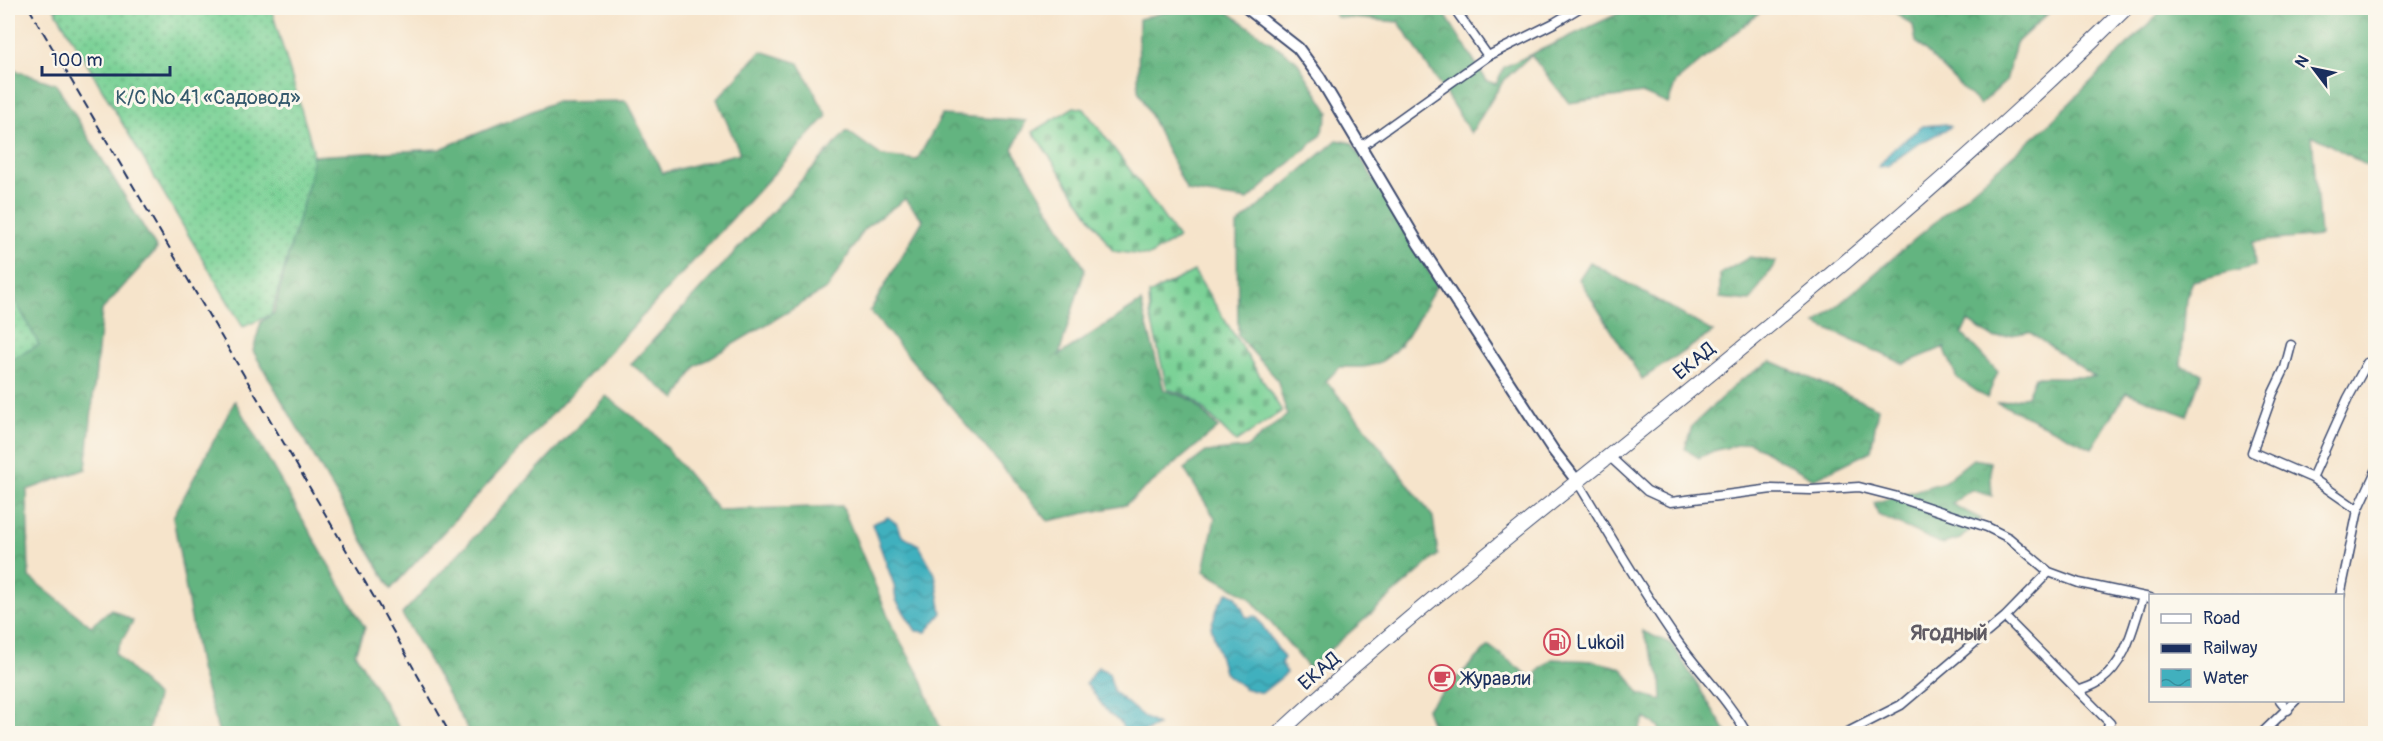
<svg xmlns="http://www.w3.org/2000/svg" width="2383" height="741" viewBox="0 0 2383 741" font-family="Pangolin,sans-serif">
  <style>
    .forest { fill: url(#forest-crowns); stroke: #40726f; stroke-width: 1.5 }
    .cemetery { fill: url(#cemetery-stones); stroke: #4b807a; stroke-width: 1.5 }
    .garden { fill: url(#garden-dots); stroke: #4b807a; stroke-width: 1.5 }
    .water { fill: url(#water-waves); stroke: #2e708e; stroke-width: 1.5 }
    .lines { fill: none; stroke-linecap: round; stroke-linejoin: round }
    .minor-casing { stroke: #3c4a6e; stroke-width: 11 }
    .tertiary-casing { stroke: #3c4a6e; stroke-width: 14 }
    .trunk-casing { stroke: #3c4a6e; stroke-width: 16 }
    .minor { stroke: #fff; stroke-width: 8 }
    .tertiary { stroke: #fff; stroke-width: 10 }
    .trunk { stroke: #fff; stroke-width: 14 }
    .rail { stroke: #1b2f5e; stroke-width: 2; stroke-dasharray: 9 4.5; stroke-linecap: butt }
    .labels { text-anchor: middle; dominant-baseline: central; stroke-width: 6; stroke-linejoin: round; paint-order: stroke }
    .park-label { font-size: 20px; fill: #33586c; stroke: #fbf7ec }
    .street-label { font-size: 20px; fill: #1b2f5e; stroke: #fbf7ec }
    .poi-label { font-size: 20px; fill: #1b2f5e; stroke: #fbf7ec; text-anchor: start }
    .neighbourhood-label { font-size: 21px; font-weight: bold; fill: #5f5b64; stroke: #fbf7ec }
  </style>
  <defs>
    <pattern id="forest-crowns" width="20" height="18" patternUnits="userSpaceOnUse" patternTransform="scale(1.5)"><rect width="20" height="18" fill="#64b480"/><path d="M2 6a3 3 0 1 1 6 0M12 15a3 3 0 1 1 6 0" fill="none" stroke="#52936c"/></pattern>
    <pattern id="cemetery-stones" width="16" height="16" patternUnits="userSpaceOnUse" patternTransform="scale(1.5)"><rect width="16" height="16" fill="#7bd297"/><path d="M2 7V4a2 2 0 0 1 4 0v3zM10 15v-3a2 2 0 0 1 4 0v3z" fill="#64ab7e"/></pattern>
    <pattern id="garden-dots" width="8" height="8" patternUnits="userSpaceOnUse" patternTransform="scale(1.5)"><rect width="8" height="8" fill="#7bd297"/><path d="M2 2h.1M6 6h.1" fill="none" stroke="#64ab7e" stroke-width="1.8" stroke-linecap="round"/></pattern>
    <pattern id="water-waves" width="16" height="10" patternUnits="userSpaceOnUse" patternTransform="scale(1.5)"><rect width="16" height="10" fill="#41b0be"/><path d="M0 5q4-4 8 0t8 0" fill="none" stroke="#36909e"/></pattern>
  </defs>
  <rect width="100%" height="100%" fill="#fbf7ec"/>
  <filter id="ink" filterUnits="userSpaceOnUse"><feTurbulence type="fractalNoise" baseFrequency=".0167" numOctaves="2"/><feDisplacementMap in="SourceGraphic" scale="12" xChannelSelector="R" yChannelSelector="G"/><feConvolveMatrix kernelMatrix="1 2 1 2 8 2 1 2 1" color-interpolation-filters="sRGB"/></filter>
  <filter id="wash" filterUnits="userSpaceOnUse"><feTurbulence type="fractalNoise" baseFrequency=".008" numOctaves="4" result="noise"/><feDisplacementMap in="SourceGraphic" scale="24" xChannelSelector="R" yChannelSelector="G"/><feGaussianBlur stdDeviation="1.35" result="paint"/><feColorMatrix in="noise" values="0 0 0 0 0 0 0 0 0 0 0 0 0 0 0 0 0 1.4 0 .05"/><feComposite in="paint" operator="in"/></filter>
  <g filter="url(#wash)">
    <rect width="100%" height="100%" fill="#f6e4cb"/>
    <!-- forest -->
    <path class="forest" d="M 1181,8 L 1222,8 L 1296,60 L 1329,112 L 1320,136 L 1248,200 L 1187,191 L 1138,90 L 1139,19 Z
      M 1331,8 L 1441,8 L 1487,81 L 1496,84 L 1504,67 L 1630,8 L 1765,8 L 1676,82 L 1668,104 L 1642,93 L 1569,103 L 1531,55 L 1503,81 L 1471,133 L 1399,22 L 1337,17 Z
      M 1892,8 L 2054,8 L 2016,43 L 2006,81 L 1980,105 L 1916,42 L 1913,25 L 1899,16 Z
      M 2164,8 L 2375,8 L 2375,176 L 2368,166 L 2312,135 L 2320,236 L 2253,242 L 2255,266 L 2193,281 L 2186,298 L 2181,366 L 2202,373 L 2187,416 L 2127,392 L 2092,448 L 1998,403 L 2027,396 L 2035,377 L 2095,377 L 2029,332 L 1994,338 L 1968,321 L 1962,334 L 1998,372 L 1987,398 L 1957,378 L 1944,347 L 1904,364 L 1816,324 L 2047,126 Z
      M 761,51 L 799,63 L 827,116 L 391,589 L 253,351 L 261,322 L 274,313 L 313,156 L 440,149 L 554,102 L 626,101 L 663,173 L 740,153 L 717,99 Z
      M 8,68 L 56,84 L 157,249 L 102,310 L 86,469 L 27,490 L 29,577 L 91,626 L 111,609 L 133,621 L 115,653 L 157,697 L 148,733 L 8,733 Z
      M 942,115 L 1026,121 L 1013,149 L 1085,269 L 1059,355 L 1141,302 L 1164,390 L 1191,399 L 1218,428 L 1125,505 L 1048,521 L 870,311 L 923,220 L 905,199 L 865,228 L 828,288 L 696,366 L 676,399 L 631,364 L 847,131 L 882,156 L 917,160 Z
      M 1337,140 L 1352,143 L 1437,285 C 1422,310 1400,361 1369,366 C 1360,368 1349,367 1340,367 L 1326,381 L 1368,431 L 1433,517 L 1438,555 L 1309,668 L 1249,597 L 1204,571 L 1215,518 L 1184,469 L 1206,452 L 1246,448 L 1287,415 L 1277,379 L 1238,336 L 1237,225 Z
      M 1750,257 L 1776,262 L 1750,301 L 1720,298 L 1720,274 Z
      M 1590,262 L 1713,332 L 1642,379 L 1579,279 Z
      M 1771,361 L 1878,408 L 1871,451 L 1814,479 L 1749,442 L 1713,451 L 1699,458 L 1685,449 L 1692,426 L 1739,381 Z
      M 606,396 L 652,431 L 718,510 L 842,506 L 893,628 L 921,678 L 942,733 L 470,733 L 402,614 Z
      M 235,401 L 365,628 L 355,653 L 402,733 L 219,733 L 200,669 L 173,517 Z
      M 1973,459 L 1990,462 L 1992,496 L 1971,490 L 1951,504 L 1981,519 L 1960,539 L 1942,544 L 1878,515 L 1874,503 L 1944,482 Z
      M 1642,631 L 1672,644 L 1727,733 L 1661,733 L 1658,726 L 1645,718 L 1640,728 L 1642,733 L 1423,733 L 1432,725 L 1426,709 L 1489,646 L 1539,683 L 1537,672 L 1552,659 L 1593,661 L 1622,668 L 1640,694 L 1662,700 L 1661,678 Z"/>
    <!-- cemetery -->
    <path class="cemetery" d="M 1074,107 L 1084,109 L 1136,178 L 1178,238 L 1149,256 L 1113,251 L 1033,132 Z
      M 1194,271 L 1282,411 L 1236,442 L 1191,397 L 1167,389 L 1150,314 L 1149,294 Z"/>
    <!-- garden -->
    <path class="garden" d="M 54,8 L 271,8 L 313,149 L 311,175 L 271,315 L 243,327 Z
      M 8,287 L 39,345 L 8,361 Z"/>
    <!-- water -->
    <path class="water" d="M 1946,124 L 1951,127 L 1918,144 L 1887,166 L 1878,167 L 1894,148 L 1923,126 Z
      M 888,517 L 897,524 L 902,536 L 919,545 L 935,574 L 942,613 L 926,632 L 916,631 L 896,600 L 894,585 L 872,524 Z
      M 1228,592 L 1236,596 L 1246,617 L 1256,616 L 1284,658 L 1281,662 L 1287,673 L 1262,693 L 1244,688 L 1224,672 L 1211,626 L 1219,604 Z
      M 1098,667 L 1109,673 L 1114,692 L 1145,718 L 1158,725 L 1143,733 L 1126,733 L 1120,722 L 1108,713 L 1086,683 Z"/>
  </g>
  <g filter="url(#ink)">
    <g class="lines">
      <defs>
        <path id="minor" d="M 1454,8 L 1488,56
          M 1362,146 L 1488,56 L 1554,23 L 1579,8
          M 2291,345 L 2285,368 L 2273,393 L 2252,452 L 2312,478 L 2358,510
          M 1609,456 L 1647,491 L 1671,502 L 1772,489 L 1811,490 L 1859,487 L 1894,496 L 1987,527 L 2009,538 L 2049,572 L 2079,583 L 2150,598
          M 2312,478 L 2348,398 L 2367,363
          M 1577,481 C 1610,535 1641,590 1678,642 C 1700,673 1728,699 1747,734
          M 2340,596 L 2358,510 L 2376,471
          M 2005,617 L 2110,723 L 2104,734
          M 2078,691 C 2085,688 2094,686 2100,681 C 2127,662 2133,626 2143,597
          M 2280,700 L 2288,710
          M 1844,734 L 1901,705 L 2005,617 L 2049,572
          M 2261,734 L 2296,700"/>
        <path id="tertiary" d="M 1247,8 L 1298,48 L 1320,78 L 1418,243 L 1553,450 L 1577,481"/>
        <path id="trunk" d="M 1278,734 C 1384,636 1497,546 1609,456 C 1787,313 1963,168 2126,8"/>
      </defs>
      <!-- minor casing -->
      <use href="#minor" class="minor-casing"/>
      <!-- tertiary casing -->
      <use href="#tertiary" class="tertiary-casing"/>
      <!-- trunk casing -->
      <use href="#trunk" class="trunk-casing"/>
      <!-- minor -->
      <use href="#minor" class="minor"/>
      <!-- tertiary -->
      <use href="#tertiary" class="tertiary"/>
      <!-- trunk -->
      <use href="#trunk" class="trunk"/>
      <!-- rail -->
      <path class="rail" d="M 29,8 L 382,611 L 450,734"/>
    </g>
  </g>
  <!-- icons -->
  <defs>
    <symbol id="fuel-ring" viewBox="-11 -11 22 22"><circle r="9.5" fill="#fbf7ec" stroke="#d1495b" stroke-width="1.5"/><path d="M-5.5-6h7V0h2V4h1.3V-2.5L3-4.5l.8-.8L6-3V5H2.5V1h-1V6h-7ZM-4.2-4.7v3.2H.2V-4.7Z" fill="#d1495b"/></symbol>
    <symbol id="cafe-ring" viewBox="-11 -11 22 22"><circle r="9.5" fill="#fbf7ec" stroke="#d1495b" stroke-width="1.5"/><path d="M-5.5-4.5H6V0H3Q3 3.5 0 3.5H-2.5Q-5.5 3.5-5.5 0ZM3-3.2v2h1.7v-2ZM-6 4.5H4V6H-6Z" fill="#d1495b"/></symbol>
  </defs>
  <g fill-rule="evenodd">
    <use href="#fuel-ring" x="1542" y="627" width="30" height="30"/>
    <use href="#cafe-ring" x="1427" y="663" width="30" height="30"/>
  </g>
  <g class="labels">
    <!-- park labels -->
    <g class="park-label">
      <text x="208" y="97">К/С № 41 «Садовод»</text>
    </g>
    <!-- street labels -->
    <g class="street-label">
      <text transform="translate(1694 361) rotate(-39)">ЕКАД</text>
      <text transform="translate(1319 671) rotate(-41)">ЕКАД</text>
    </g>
    <!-- poi labels -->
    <g class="poi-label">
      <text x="1576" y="642">Lukoil</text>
      <text x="1462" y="678">Журавли</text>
    </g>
    <!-- neighbourhood labels -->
    <g class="neighbourhood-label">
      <text x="1949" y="633">Ягодный</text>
    </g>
  </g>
  <!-- margin -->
  <rect width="2383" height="741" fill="none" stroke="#fbf7ec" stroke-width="30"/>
  <!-- legend -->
  <rect x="2149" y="594" width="195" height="108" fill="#fbf7ec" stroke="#a1a7b3" stroke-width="1.5"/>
  <rect x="2161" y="614" width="30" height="9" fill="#ffffff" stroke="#a1a7b3" stroke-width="1.5"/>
  <text x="2203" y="624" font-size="18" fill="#1b2f5e">Road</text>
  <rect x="2161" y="644" width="30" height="9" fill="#1b2f5e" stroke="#a1a7b3" stroke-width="1.5"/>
  <text x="2203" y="654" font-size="18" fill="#1b2f5e">Railway</text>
  <rect x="2161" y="669" width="30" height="18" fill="url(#water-waves)" stroke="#a1a7b3" stroke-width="1.5"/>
  <text x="2203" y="684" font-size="18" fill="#1b2f5e">Water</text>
  <!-- north arrow -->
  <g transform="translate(2314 69) rotate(302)" stroke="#fbf7ec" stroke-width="4.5" paint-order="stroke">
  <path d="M0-4.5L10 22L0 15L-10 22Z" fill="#1b2f5e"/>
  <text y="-9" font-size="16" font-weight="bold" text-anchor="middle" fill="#1b2f5e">N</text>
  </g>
  <!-- scale -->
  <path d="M42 66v9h128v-9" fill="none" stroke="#1b2f5e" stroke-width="3"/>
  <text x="51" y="66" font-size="18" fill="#1b2f5e" stroke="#fbf7ec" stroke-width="4.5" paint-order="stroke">100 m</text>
</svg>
